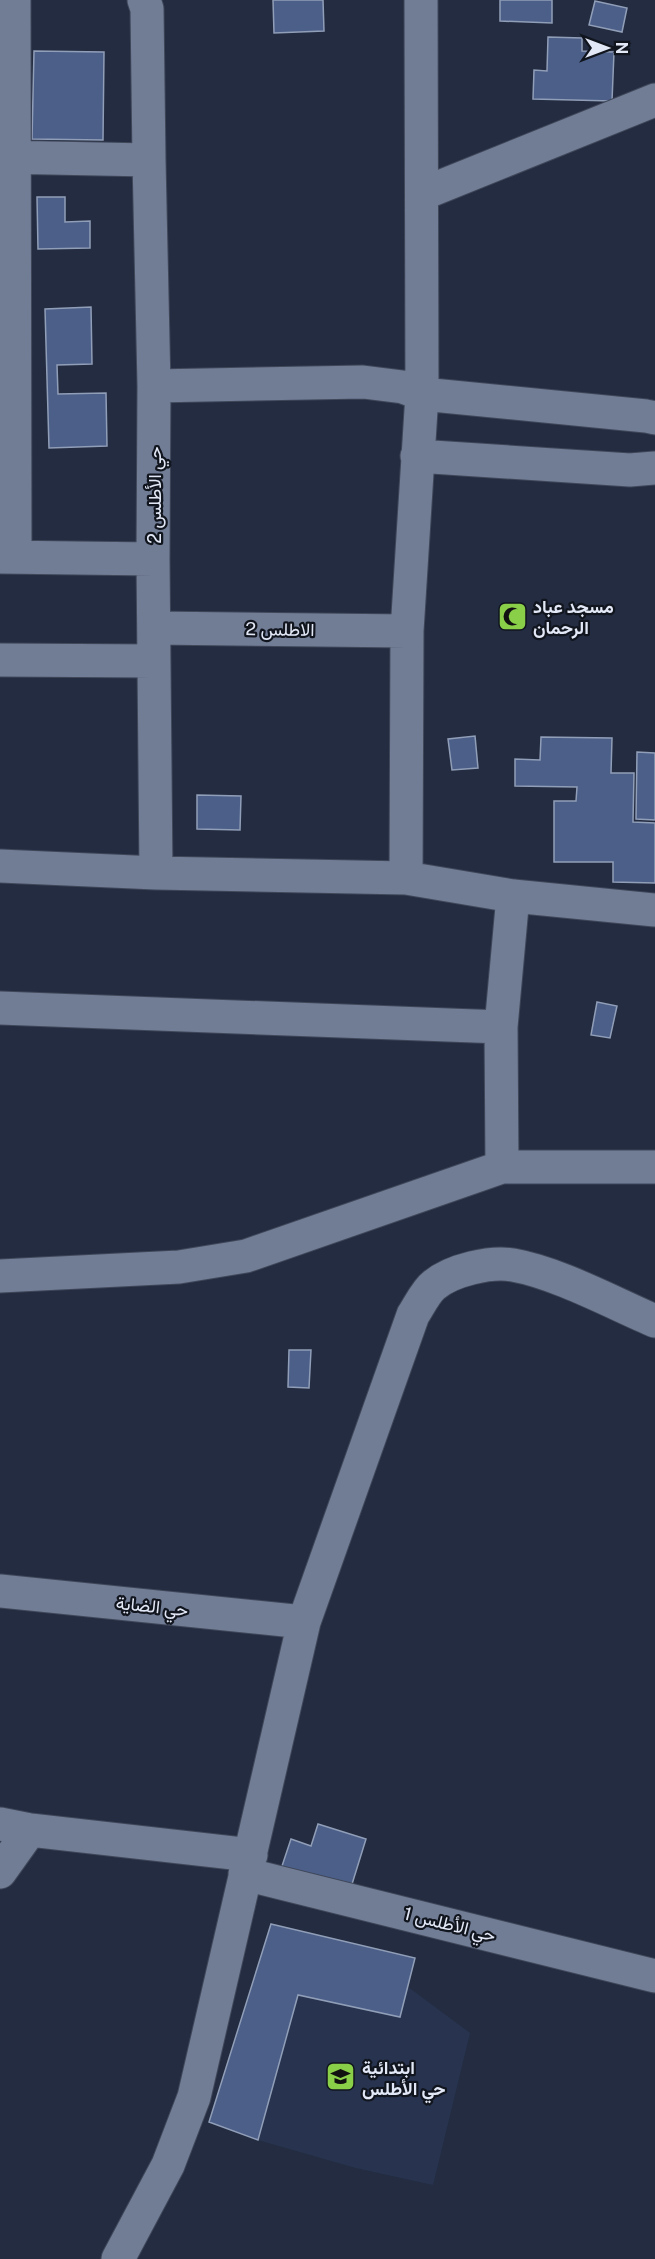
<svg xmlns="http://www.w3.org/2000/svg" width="655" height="2259" viewBox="0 0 655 2259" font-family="'Public Sans',Vazirmatn,sans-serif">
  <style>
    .built { fill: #28344f }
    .building { fill: #4b5f89; stroke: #919eb7; stroke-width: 1.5 }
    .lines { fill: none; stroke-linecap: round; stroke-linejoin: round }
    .minor-casing { stroke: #3f4759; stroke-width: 35 }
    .minor { stroke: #717c95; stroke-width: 33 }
    .labels { text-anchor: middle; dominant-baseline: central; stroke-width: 4.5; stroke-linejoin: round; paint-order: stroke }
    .street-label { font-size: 18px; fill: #e2e8f6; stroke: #11151e }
    .poi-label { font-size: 18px; font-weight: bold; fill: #e2e8f6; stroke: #11151e; text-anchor: start }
  </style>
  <rect width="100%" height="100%" fill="#232c41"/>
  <!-- built -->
  <path class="built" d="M 271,1924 L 415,1958 L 408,1987 L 470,2033 L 433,2185 L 356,2168 L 258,2140 L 209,2122 Z"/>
  <!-- building -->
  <path class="building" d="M 273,0 L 323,0 L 324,31 L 274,33 Z
    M 500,0 L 552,0 L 552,23 L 500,21 Z
    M 595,1 L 627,8 L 622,32 L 589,25 Z
    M 548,37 L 582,38 L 582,51 L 614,52 L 612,101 L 533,99 L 534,70 L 547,71 Z
    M 34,51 L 104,52 L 103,140 L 32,139 Z
    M 37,197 L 65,197 L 65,222 L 90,221 L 90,248 L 38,249 Z
    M 91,307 L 92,364 L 57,365 L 58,394 L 106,393 L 107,446 L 49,448 L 45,309 Z
    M 475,736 L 478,768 L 452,770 L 448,739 Z
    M 541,737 L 612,738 L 611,773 L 634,773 L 633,822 L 655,823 L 655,883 L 613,882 L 613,862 L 554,862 L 554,801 L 576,801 L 577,787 L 515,786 L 515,759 L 540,760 Z
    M 637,752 L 655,753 L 655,820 L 636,819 Z
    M 197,795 L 241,796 L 240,830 L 197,829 Z
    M 597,1002 L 617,1006 L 610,1038 L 591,1035 Z
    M 289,1350 L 311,1350 L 309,1388 L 288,1387 Z
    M 318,1824 L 366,1839 L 348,1897 L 279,1875 L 291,1839 L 311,1846 Z
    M 271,1924 L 415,1958 L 400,2017 L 298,1995 L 258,2140 L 209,2122 Z"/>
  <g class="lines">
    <defs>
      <path id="minor" d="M 14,0 L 15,557
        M 144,0 L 147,9 L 149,160
        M 0,157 L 149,160 L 154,386
        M 422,194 L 655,100
        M 417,456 L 630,470 L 655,468
        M 0,557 L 153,559
        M 154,628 L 407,631
        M 0,660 L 154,661
        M 0,866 L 156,873 L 406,878 L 513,896 L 655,910
        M 156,873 L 153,559 L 154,386 L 363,382 L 403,387 L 422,394 L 646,416 L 655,418
        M 406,878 L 407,631 L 422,394 L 421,0
        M 0,1008 L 501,1027
        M 502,1167 L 501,1027 L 513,896
        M 0,1276 L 179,1267 L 246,1256 L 502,1167 L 655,1167
        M 0,1591 L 304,1622
        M 0,1824 L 30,1830 L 251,1855
        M 0,1872 L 30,1830
        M 245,1874 L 655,1976
        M 118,2259 L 168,2165 L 194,2097 L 304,1622 L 413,1315 C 419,1306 426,1291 434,1285 C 452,1270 491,1261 513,1265 C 558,1273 613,1303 655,1321"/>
    </defs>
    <!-- minor casing -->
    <use href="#minor" class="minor-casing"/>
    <!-- minor -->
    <use href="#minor" class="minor"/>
  </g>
  <!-- icons -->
  <defs>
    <symbol id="mosque-square" viewBox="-11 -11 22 22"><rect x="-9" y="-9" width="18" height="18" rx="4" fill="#89cf48" stroke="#11151e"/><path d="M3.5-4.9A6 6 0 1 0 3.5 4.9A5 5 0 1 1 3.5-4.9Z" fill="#111"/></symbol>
    <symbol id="school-square" viewBox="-11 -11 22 22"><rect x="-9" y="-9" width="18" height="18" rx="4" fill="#89cf48" stroke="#11151e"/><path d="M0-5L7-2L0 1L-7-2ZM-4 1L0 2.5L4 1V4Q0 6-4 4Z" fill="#111"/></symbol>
  </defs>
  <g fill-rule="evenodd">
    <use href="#mosque-square" x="496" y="600" width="33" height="33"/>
    <use href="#school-square" x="324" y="2060" width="33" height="33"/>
  </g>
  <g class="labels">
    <!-- street labels -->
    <g class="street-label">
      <text transform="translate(154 495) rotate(-90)">حي الأطلس 2</text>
      <text transform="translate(280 629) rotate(1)">الاطلس 2</text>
      <text transform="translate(152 1606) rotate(6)">حي الضاية</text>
      <text transform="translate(450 1924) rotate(14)">حي الأطلس 1</text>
    </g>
    <!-- poi labels -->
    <g class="poi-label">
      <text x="533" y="606">مسجد عباد<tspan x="533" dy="21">الرحمان</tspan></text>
      <text x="362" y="2067">ابتدائية<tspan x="362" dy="21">حي الأطلس</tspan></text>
    </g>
  </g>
  <!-- north arrow -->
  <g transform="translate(607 48) rotate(90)" stroke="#11151e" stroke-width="4.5" paint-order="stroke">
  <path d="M0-4.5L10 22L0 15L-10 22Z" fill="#e2e8f6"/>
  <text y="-9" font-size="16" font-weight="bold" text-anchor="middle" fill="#e2e8f6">N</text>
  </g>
</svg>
